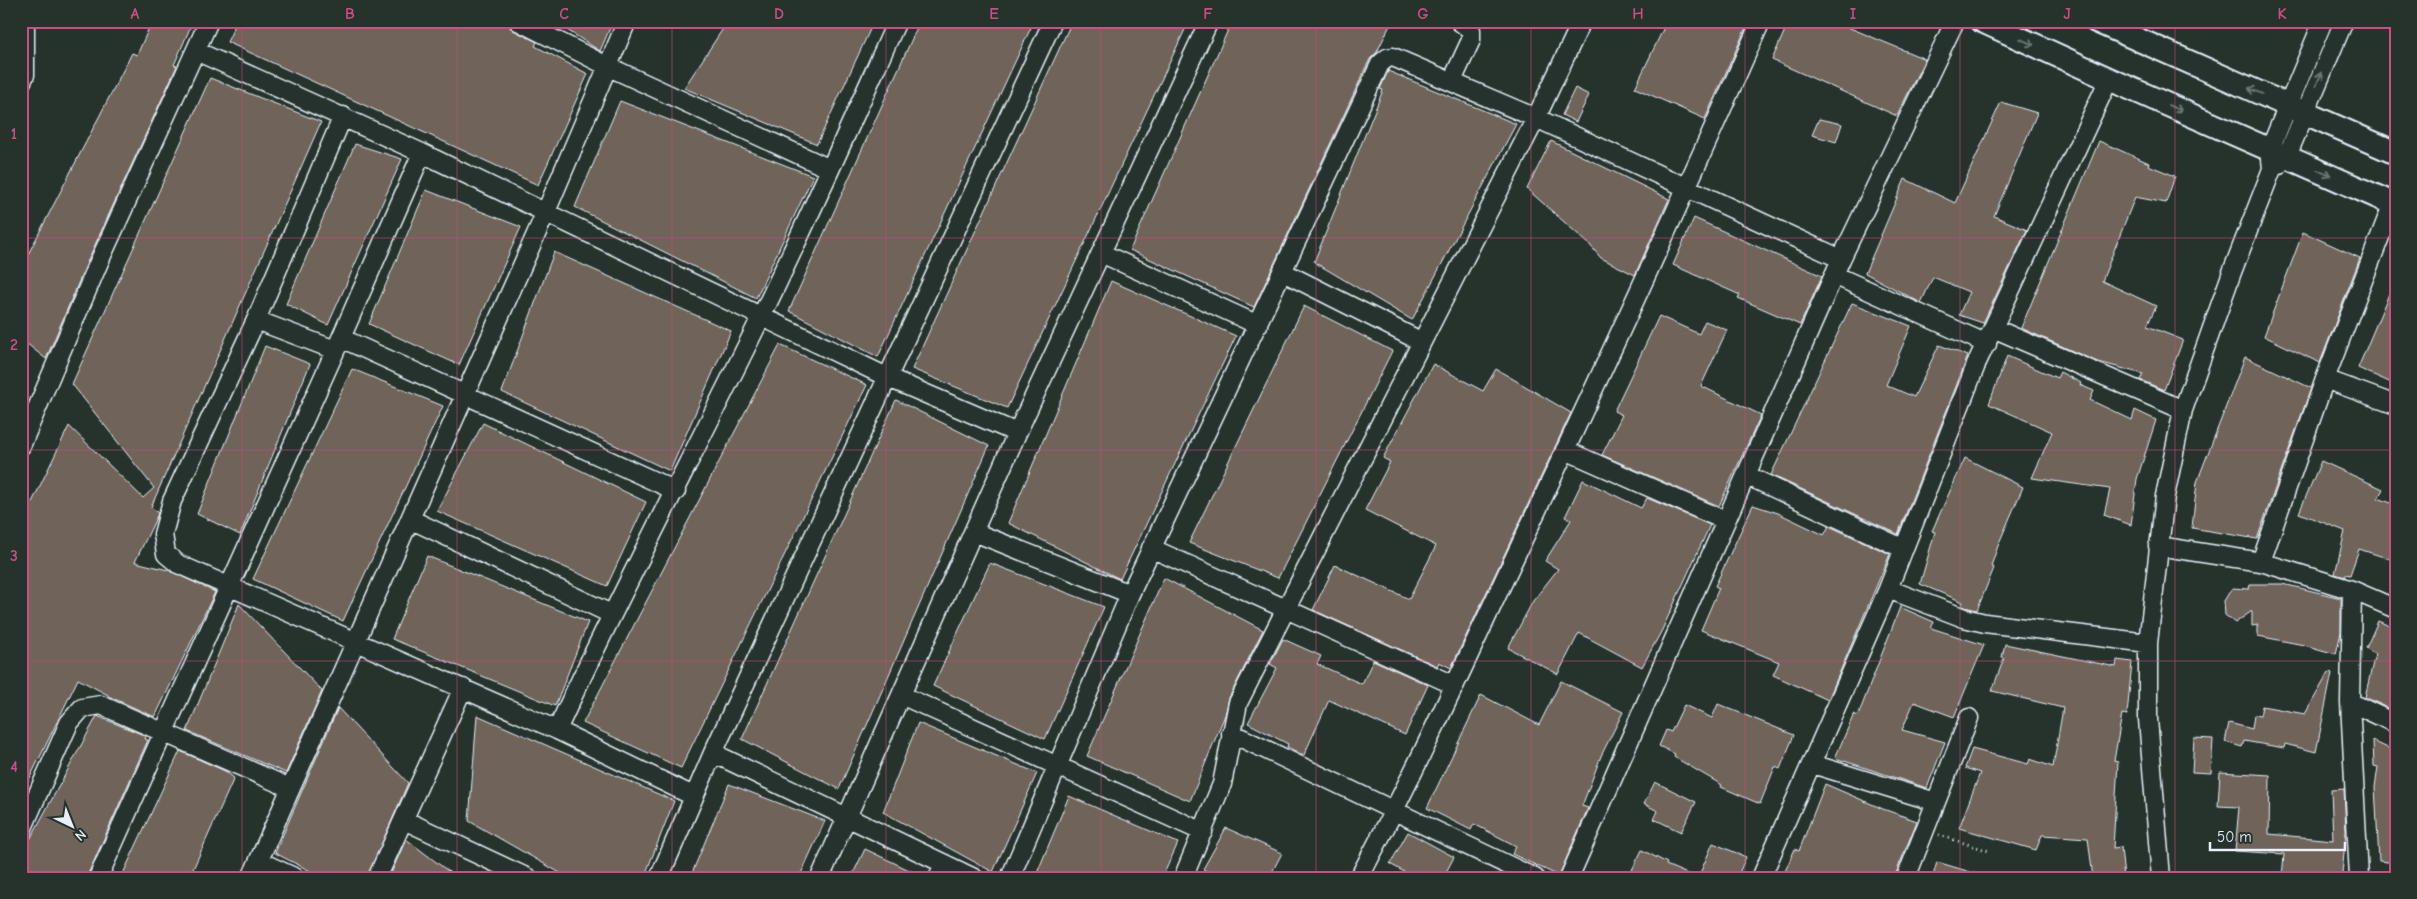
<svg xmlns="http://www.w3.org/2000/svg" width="2417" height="899" viewBox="0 0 2417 899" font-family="'Comic Neue',sans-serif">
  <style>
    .building { fill: #6f635a; stroke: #e8f1f8 }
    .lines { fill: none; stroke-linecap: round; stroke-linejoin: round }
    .minor-casing { stroke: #e8f1f8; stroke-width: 21 }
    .major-casing { stroke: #e8f1f8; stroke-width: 26 }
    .path { stroke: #e8f1f8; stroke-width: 3; stroke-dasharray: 1 4; stroke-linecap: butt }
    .minor { stroke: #26332d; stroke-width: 18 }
    .major { stroke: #26332d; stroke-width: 22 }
    .oneway { stroke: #6a7674 }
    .grid { fill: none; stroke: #cc4e82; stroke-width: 1; stroke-opacity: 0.55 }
    .neatline { fill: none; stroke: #cc4e82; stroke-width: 2 }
    .grid-label { font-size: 16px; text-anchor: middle; font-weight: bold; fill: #cc4e82 }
  </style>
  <rect width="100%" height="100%" fill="#26332d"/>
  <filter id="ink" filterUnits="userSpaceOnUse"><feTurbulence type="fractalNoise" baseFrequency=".02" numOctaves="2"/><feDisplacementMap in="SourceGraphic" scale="10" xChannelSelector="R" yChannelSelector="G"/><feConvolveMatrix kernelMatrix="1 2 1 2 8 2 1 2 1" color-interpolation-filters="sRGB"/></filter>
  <g filter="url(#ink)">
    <!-- building -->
    <path class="building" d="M 152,21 L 193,21 L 174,65 L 177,66 L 89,258 L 46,359 L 21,339 L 21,268 L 132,53 L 137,55 Z
      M 237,21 L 507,21 L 513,30 L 537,42 L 535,46 L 588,74 L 538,185 L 227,42 Z
      M 553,21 L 613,21 L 600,51 Z
      M 728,21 L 874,21 L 817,144 L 684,88 Z
      M 920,21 L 1034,21 L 878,357 L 789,311 Z
      M 1072,21 L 1189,21 L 1007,408 L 912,369 Z
      M 1232,21 L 1392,21 L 1377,52 L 1370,59 L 1254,307 L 1130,250 Z
      M 1667,21 L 1749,21 L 1705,119 L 1635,88 Z
      M 1789,21 L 1833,21 L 1925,59 L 1897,116 L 1772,60 Z
      M 1388,71 L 1516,124 L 1412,320 L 1314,262 L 1383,90 L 1380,89 Z
      M 210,78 L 321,122 L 151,507 L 158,513 L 156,518 L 135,562 L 168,570 L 215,592 L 155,717 L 108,696 L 108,695 L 78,679 L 21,796 L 21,525 L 69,426 L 143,498 L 154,488 L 72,384 Z
      M 1575,88 L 1589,95 L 1576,122 L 1562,115 Z
      M 620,101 L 813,176 L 756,298 L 575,207 Z
      M 2001,102 L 2037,113 L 1994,216 L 2027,230 L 1983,323 L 1959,315 L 1969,292 L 1933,277 L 1921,303 L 1865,273 L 1905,179 L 1955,203 Z
      M 1819,119 L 1842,124 L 1836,142 L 1812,135 Z
      M 1551,141 L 1669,199 L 1635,275 L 1601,258 L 1589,244 L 1527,189 Z
      M 2099,141 L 2149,163 L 2148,165 L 2175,176 L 2166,203 L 2135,197 L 2102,281 L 2156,306 L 2147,326 L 2183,340 L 2164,390 L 2140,380 L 2143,374 L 2095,361 L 2021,328 Z
      M 355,144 L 402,159 L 328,325 L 286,304 Z
      M 426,190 L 521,227 L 459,365 L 369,324 Z
      M 1694,218 L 1822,276 L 1800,325 L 1738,298 L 1740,295 L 1673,265 Z
      M 2303,232 L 2360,258 L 2320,363 L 2264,336 Z
      M 554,252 L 731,331 L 670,471 L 502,392 Z
      M 2396,277 L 2396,385 L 2358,368 Z
      M 1111,281 L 1236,336 L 1120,579 L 1008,523 Z
      M 1852,303 L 1911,326 L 1886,385 L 1914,397 L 1939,345 L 1968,356 L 1898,534 L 1771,475 Z
      M 1304,306 L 1392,351 L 1278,578 L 1189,543 Z
      M 1659,316 L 1699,334 L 1705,321 L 1727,330 L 1701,386 L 1761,415 L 1719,506 L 1602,455 L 1622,415 L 1614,411 Z
      M 780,345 L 867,385 L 681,768 L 583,723 Z
      M 265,346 L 310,364 L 240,535 L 197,514 Z
      M 2007,356 L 2057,378 L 2060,372 L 2081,383 L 2080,385 L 2094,391 L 2090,400 L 2132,420 L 2135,410 L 2156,420 L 2137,479 L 2131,525 L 2104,515 L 2110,489 L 2032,478 L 2052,432 L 1989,404 Z
      M 2245,357 L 2311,388 L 2257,539 L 2192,528 L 2197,482 Z
      M 1433,364 L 1483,391 L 1496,369 L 1571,413 L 1451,668 L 1439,662 L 1437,666 L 1313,610 L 1335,565 L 1409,599 L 1436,546 L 1365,510 L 1390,462 L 1383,458 Z
      M 352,369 L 443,406 L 343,621 L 253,579 Z
      M 896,400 L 989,446 L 839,789 L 742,739 Z
      M 483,423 L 646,502 L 607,586 L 437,511 Z
      M 1965,458 L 2023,487 L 1999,543 L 1991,566 L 1994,568 L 1977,610 L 1961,606 L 1963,602 L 1920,584 L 1935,532 L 1932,531 Z
      M 2321,461 L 2383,489 L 2378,498 L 2396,505 L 2396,561 L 2359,549 L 2350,575 L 2345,574 L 2345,577 L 2335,574 L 2345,531 L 2299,513 Z
      M 1583,480 L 1641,508 L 1647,498 L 1710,525 L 1662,630 L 1642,667 L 1579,633 L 1558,674 L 1508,648 L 1533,601 L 1558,569 L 1545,561 L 1571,520 L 1565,517 Z
      M 1753,505 L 1778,513 L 1824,535 L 1829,526 L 1890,554 L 1828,700 L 1773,675 L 1779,662 L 1701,630 L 1719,588 L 1715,586 Z
      M 427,556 L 588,622 L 555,706 L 392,639 Z
      M 990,563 L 1104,607 L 1045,739 L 933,686 Z
      M 1164,578 L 1263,630 L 1229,698 L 1225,715 L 1190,801 L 1087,756 Z
      M 2250,584 L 2283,584 L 2341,598 L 2341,632 L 2336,654 L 2304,645 L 2258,636 L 2258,625 L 2252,626 L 2252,611 L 2235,623 L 2225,615 L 2224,601 L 2232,588 L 2249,589 Z
      M 239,604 L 322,691 L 286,773 L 187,731 Z
      M 1900,607 L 1934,622 L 1931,628 L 1984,645 L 1954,717 L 1914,702 L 1902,730 L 1945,742 L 1927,788 L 1835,758 L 1854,714 L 1858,716 Z
      M 2378,621 L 2396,629 L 2396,712 L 2365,697 L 2375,654 L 2366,648 Z
      M 1283,639 L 1321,656 L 1317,664 L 1362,684 L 1373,660 L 1428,685 L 1405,735 L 1329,700 L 1304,755 L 1287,747 L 1288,744 L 1248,723 L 1277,668 L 1270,664 Z
      M 2005,644 L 2116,667 L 2117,660 L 2132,662 L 2127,715 L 2122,714 L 2114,761 L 2118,762 L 2113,848 L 2121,847 L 2124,878 L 2093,878 L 2088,838 L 2042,835 L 2036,850 L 1959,828 L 1980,773 L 1965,768 L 1972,749 L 2028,764 L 2030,759 L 2053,767 L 2063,708 L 1992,691 L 2004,658 L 2002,657 Z
      M 2329,672 L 2332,673 L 2316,752 L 2285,744 L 2284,748 L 2244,741 L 2242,747 L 2225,742 L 2229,723 L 2252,729 L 2254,715 L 2260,716 L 2262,706 L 2305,714 Z
      M 1561,681 L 1623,712 L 1601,756 L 1582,806 L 1588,808 L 1559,876 L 1512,854 L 1516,846 L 1474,824 L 1471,830 L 1427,808 L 1481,695 L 1539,725 Z
      M 1718,704 L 1794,735 L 1780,769 L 1775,767 L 1760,804 L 1721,787 L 1722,785 L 1674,757 L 1675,754 L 1659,746 L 1666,730 L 1671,732 L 1684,705 L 1712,718 Z
      M 338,708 L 408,783 L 367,878 L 324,878 L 275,853 Z
      M 477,715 L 674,801 L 644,878 L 569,878 L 469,821 Z
      M 97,716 L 146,736 L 145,739 L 148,740 L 94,861 L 86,878 L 21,878 L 21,856 Z
      M 918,723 L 1037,773 L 993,872 L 883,812 Z
      M 2194,738 L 2213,739 L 2211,773 L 2192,772 Z
      M 2373,741 L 2396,752 L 2396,863 L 2379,861 L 2375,787 L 2378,767 L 2374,766 Z
      M 180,751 L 225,771 L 234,778 L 189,878 L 121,878 Z
      M 2220,772 L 2270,775 L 2269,834 L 2333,840 L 2331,790 L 2344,789 L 2346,832 L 2342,874 L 2326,873 L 2326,878 L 2282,878 L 2284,854 L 2235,851 L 2239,807 L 2218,806 Z
      M 1655,782 L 1696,802 L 1681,832 L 1654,819 L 1658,811 L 1644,804 Z
      M 729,784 L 825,821 L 799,878 L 690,878 Z
      M 1825,784 L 1883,809 L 1917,821 L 1894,878 L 1782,878 L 1795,849 L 1799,851 Z
      M 1069,796 L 1178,843 L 1162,878 L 1035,878 Z
      M 1226,828 L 1282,853 L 1269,878 L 1218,878 L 1203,869 Z
      M 1408,832 L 1454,857 L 1443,878 L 1415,878 L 1390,864 Z
      M 406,839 L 457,878 L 389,878 Z
      M 1713,843 L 1746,857 L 1737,878 L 1698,878 Z
      M 865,849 L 926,878 L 851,878 Z
      M 1642,850 L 1667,863 L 1666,865 L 1697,878 L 1646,878 L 1632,870 Z
      M 1937,862 L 1977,874 L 1977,878 L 1933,876 Z"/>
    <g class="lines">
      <defs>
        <path id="minor" d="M 518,21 L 607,66 L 830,169
          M 196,51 L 422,153 L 889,378 L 1017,433
          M 1452,81 L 1471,40 L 1471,30 L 1459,21
          M 21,83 L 25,75 L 25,21
          M 343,116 L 256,320 L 172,501 L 163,534 L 166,554 L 178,564 L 557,730 L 693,796
          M 2279,165 L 2287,156 L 2344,21
          M 1101,253 L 1258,325
          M 1283,272 L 1422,342
          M 1834,275 L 1987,344
          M 256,320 L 335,350
          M 1993,328 L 2183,410
          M 341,338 L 676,491
          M 2325,379 L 2396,405
          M 21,446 L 99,262 L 209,21
          M 1565,450 L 1726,521
          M 1746,475 L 1904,549
          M 410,519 L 611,614
          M 974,532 L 1130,594
          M 2158,546 L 2261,562 L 2352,590 L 2396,609
          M 1151,548 L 1454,685
          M 2261,562 L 2325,379 L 2393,203
          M 1888,589 L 1964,618 L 1985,623 L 2148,643
          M 2352,590 L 2350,702 L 2359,878
          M 901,695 L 1203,832
          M 2350,702 L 2396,724
          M 557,730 C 621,591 693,456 760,319 C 808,221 852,121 897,21
          M 1231,733 L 1535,878
          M 713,753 L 974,878
          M 1812,764 L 1936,802
          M 404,820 L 528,878
          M 21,832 L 69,723 L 82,708 L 101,705 L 290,788
          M 259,861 L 296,878
          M 98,878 L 341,338 L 422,153
          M 251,878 L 545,214 L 627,21
          M 377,878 L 463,688
          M 659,878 L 713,753 L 1053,21
          M 820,878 L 1017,433 L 1209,21
          M 938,878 L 945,864
          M 1010,878 L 1130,594 L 1380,64 L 1387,58 L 1393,57 L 1536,118 L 1841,259
          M 1183,878 L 1222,784 L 1238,703 L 1536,118 L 1582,21
          M 1359,878 C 1417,769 1468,656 1521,544 C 1603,371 1683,197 1761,21
          M 1569,878 L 1841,259 L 1955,21
          M 1761,878 L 1888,589 L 1978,360 L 2109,79
          M 1906,878 L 1969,718
          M 2161,878 L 2148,719 L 2148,643 L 2165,496 L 2183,410 L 2232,272 L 2272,169 L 2270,149 L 2323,21"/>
        <path id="major" d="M 1982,21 L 2109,79 L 2396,205
          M 2096,21 L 2396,153"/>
      </defs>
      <!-- minor casing -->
      <use href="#minor" class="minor-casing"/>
      <!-- major casing -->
      <use href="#major" class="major-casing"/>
      <!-- path -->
      <path class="path" d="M 1939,835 L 1989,851"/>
      <!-- minor -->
      <use href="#minor" class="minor"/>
      <!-- major -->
      <use href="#major" class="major"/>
    </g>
    <!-- one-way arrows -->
    <defs><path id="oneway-shaft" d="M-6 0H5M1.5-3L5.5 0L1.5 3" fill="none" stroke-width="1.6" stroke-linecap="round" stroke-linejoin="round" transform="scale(1.25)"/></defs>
    <g class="oneway">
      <use href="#oneway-shaft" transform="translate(2027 42) rotate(25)"/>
      <use href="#oneway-shaft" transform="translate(2319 79) rotate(-68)"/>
      <use href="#oneway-shaft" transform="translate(2255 91) rotate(-157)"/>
      <use href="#oneway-shaft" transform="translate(2175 108) rotate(23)"/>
      <use href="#oneway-shaft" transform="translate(2324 173) rotate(24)"/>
    </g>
  </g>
  <!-- grid -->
  <path class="grid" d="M 242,21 L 242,878M 457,21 L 457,878M 672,21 L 672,878M 886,21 L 886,878M 1101,21 L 1101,878M 1316,21 L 1316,878M 1531,21 L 1531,878M 1745,21 L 1745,878M 1960,21 L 1960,878M 2175,21 L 2175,878M 21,238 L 2396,238M 21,450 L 2396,450M 21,661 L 2396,661"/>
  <!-- margin -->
  <rect width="2417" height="899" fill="none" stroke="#26332d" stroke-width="55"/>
  <!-- north arrow -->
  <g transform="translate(72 826) rotate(137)" stroke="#26332d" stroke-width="4" paint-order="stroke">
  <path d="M0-4L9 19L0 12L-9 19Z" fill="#e8f1f8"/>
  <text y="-8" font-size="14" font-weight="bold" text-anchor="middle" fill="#e8f1f8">N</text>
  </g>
  <!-- scale -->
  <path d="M2210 842v8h135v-8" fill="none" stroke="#e8f1f8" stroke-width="2.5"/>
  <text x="2217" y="842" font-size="15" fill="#e8f1f8" stroke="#26332d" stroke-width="4" paint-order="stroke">50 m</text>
  <rect x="28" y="28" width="2362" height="844" class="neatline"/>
  <g class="grid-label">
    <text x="135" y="19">A</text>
    <text x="350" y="19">B</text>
    <text x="564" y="19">C</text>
    <text x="779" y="19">D</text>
    <text x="994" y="19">E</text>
    <text x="1208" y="19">F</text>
    <text x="1423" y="19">G</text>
    <text x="1638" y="19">H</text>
    <text x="1853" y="19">I</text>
    <text x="2067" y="19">J</text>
    <text x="2282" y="19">K</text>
    <text x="14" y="139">1</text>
    <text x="14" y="350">2</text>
    <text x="14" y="561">3</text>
    <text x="14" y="772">4</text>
  </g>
</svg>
